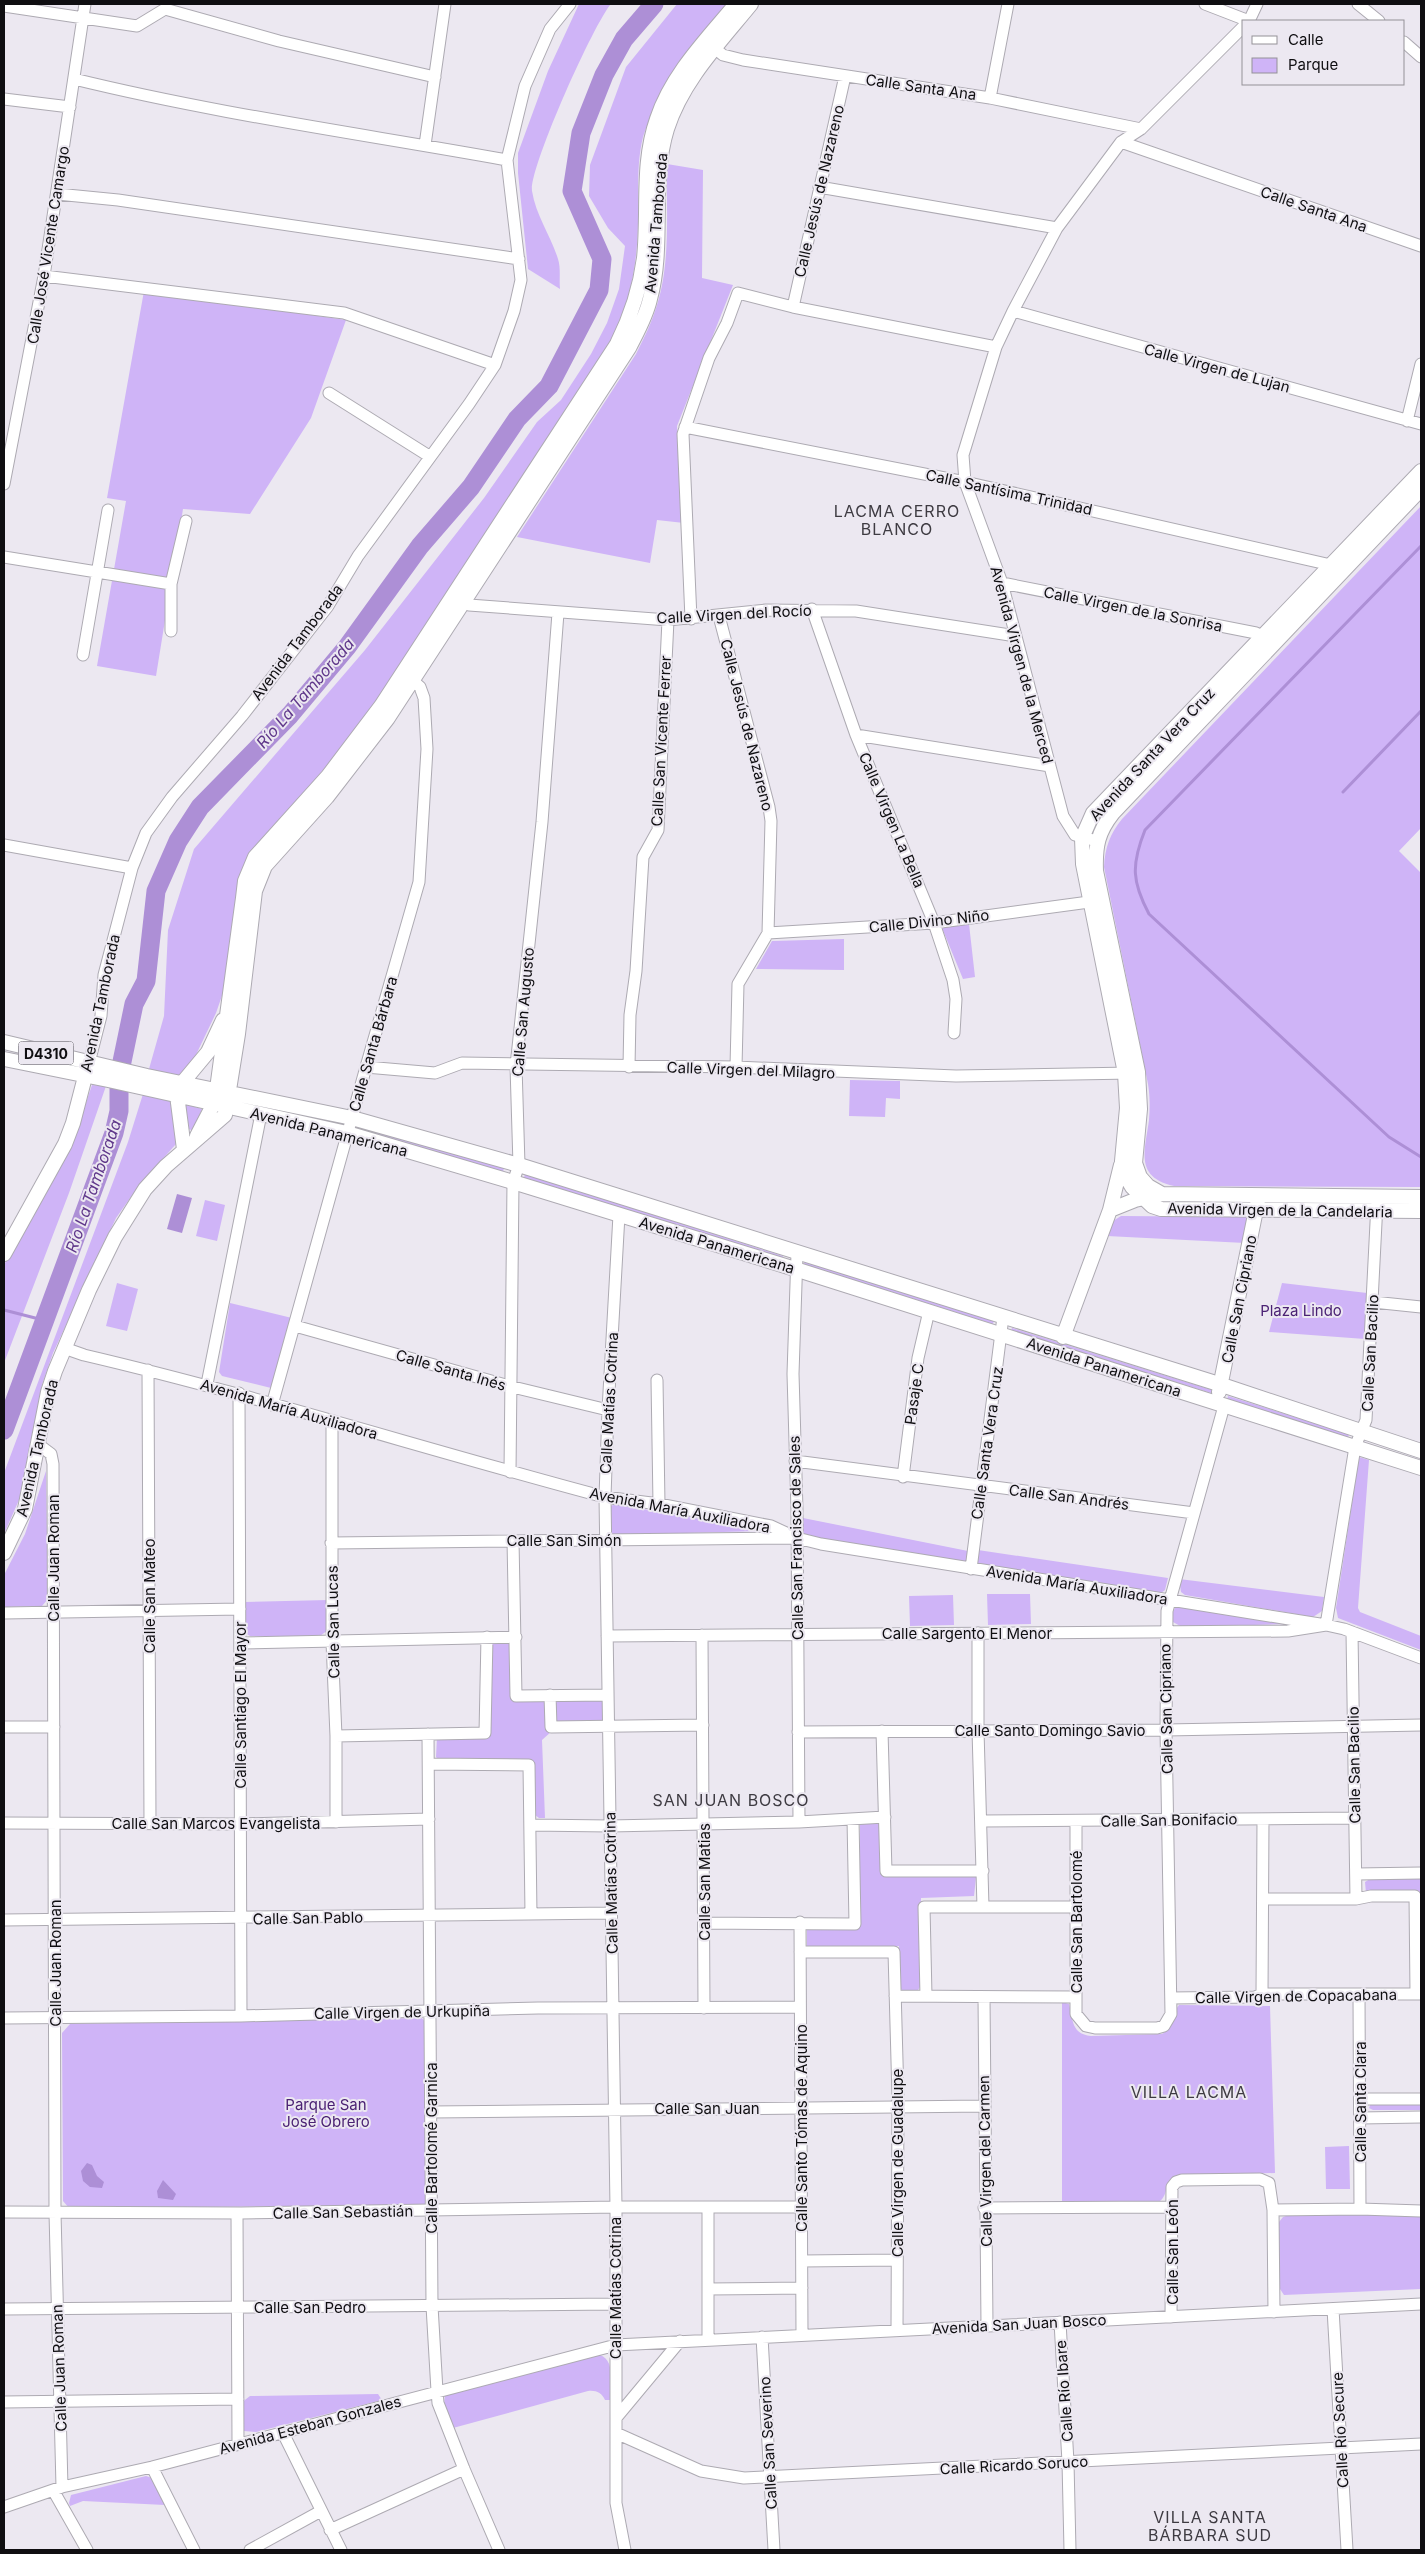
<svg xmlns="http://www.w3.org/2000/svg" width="1425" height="2554" viewBox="0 0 1425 2554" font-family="Inter,sans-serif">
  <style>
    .green { fill: #cfb4f7 }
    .water { fill: #ad8fd6 }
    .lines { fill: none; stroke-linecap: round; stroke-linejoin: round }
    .stream { stroke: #ad8fd6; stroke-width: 3 }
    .river { stroke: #ad8fd6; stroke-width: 19 }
    .minor-casing { stroke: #adaab2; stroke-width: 13 }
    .major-casing { stroke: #adaab2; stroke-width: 16 }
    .minor { stroke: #fff; stroke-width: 11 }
    .major { stroke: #fff; stroke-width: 14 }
    .labels { text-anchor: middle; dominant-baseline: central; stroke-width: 4; stroke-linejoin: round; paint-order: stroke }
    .shield { fill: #ece8f1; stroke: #514f54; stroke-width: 1 }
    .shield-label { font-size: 14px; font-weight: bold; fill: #0f0e11 }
    .street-label { font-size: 15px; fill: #0f0e11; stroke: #ece8f1 }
    .park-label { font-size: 15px; fill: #4b2274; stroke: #ece8f1 }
    .neighbourhood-label { font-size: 16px; letter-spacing: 1px; fill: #3e3b42; stroke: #ece8f1 }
    .water-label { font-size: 16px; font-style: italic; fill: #5f378a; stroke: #ece8f1 }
  </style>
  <rect width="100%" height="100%" fill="#ece8f1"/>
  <!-- green -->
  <path class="green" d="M 579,4 L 611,4 C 594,23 529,168 532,191 C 536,216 551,236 558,259 C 561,268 559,280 560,289 L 528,269 L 518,173 L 518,153 L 548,71 Z
    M 677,4 L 728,4 C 703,40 655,96 643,137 C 636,165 639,196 638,224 C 637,266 630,303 612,341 L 362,723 L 284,817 L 216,1013 L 194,1059 L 178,1076 L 149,1069 L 164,1016 L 168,930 L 194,849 L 365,650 L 484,498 L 537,422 L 561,400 L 591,354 L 607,323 L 619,289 L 625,246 L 608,228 L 589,196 L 590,165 L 626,67 Z
    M 667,164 L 703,170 L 702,278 L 733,285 L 677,426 L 684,523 L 657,520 L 650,563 L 517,537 L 636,354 C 644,338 652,322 657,305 C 671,261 666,210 667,164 Z
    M 144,291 L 346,320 L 311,418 L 250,514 L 183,509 L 156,676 L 97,666 L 126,501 L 107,498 Z
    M 1421,506 L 1421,828 L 1399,851 L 1421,873 L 1421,1187 L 1174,1186 C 1134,1177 1145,1151 1149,1120 C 1150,1108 1150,1096 1148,1084 L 1104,867 C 1105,847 1110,834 1122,819 Z
    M 969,924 L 975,977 L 963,979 L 942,928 Z
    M 844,939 L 844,970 L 756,969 L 772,941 Z
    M 850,1080 L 900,1081 L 900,1099 L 886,1098 L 885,1117 L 849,1116 Z
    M 92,1085 L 106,1086 L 69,1193 L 4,1363 L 4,1265 L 77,1129 Z
    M 143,1094 L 172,1101 L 176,1144 L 138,1187 L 116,1218 L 53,1353 L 42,1385 L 26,1476 L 19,1500 L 4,1534 L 4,1473 L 128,1142 Z
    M 185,1104 L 202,1109 L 193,1131 L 189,1129 Z
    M 359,1126 L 504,1168 L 503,1172 L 358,1130 Z
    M 525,1173 L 783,1256 L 782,1260 L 524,1178 Z
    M 205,1200 L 225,1205 L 217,1241 L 196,1236 Z
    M 1121,1216 L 1251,1217 L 1245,1243 L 1107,1236 L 1113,1221 Z
    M 805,1261 L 994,1320 L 993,1324 L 804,1264 Z
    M 117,1283 L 138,1289 L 127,1331 L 106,1326 Z
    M 1282,1283 L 1367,1293 L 1365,1339 L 1269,1332 Z
    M 230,1303 L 292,1318 L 271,1388 L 222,1376 L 219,1372 Z
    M 1012,1328 L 1212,1390 L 1211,1393 L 1011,1331 Z
    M 1228,1396 L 1349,1434 L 1348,1438 L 1227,1400 Z
    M 1359,1457 L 1369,1460 L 1358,1608 L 1360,1612 L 1421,1636 L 1421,1650 L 1338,1618 L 1336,1608 Z
    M 46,1471 L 48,1599 L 42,1606 L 4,1607 L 4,1575 L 25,1534 Z
    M 615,1504 L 757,1529 L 760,1531 L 612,1535 L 610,1533 L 611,1506 Z
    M 803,1518 L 968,1551 L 967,1561 L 963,1562 L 802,1536 Z
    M 978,1550 L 1168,1578 L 1165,1590 L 1161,1593 L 976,1565 Z
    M 1179,1579 L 1324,1597 L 1322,1611 L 1313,1617 L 1185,1595 L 1181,1592 Z
    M 1030,1594 L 1031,1624 L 988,1625 L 987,1594 Z
    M 953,1595 L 954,1625 L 910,1626 L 909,1596 Z
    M 328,1600 L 328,1630 L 320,1636 L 250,1636 L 244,1632 L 244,1602 Z
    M 1176,1606 L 1285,1623 L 1285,1624 L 1182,1627 L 1173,1622 L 1172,1614 Z
    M 511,1642 L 511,1697 L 544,1700 L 552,1731 L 542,1740 L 545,1818 L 539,1818 L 535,1815 L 534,1765 L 439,1760 L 436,1757 L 437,1738 L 485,1737 L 492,1643 Z
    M 605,1699 L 608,1721 L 556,1724 L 555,1700 Z
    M 879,1819 L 882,1872 L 976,1877 L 974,1896 L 921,1898 L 920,1987 L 918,1990 L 902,1990 L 899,1987 L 899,1946 L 807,1947 L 807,1928 L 856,1927 L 860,1911 L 860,1823 Z
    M 1421,1878 L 1421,1992 L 1419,1902 L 1366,1893 L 1365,1882 L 1370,1879 Z
    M 1062,2002 L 1069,2004 C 1073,2019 1071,2034 1091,2036 L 1162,2034 C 1178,2025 1170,2016 1179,2005 L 1270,2006 L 1275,2173 L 1175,2176 C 1164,2182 1169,2194 1160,2201 L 1062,2202 Z
    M 422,2018 L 425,2022 L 426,2204 L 424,2205 L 69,2208 L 63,2201 L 62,2033 L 70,2024 Z
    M 1371,2103 L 1421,2103 L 1421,2110 L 1373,2110 L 1369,2108 Z
    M 1349,2146 L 1350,2189 L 1326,2189 L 1325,2147 Z
    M 1289,2215 L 1421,2215 L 1421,2289 L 1284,2295 L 1278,2286 L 1279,2222 L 1283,2217 Z
    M 600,2355 C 616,2360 610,2387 610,2400 L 605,2400 C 602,2393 596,2390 588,2391 L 453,2428 L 444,2404 L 445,2395 Z
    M 378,2394 L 382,2400 L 256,2432 L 244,2431 L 241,2403 L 250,2396 Z
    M 146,2476 L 152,2478 L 165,2505 L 83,2501 L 70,2506 L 69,2503 L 71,2495 Z"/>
  <!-- water -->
  <path class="water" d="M 177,1194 L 192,1198 L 182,1233 L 167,1229 Z
    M 87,2163 L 92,2165 L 97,2176 L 104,2182 L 102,2188 L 90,2187 L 83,2181 L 81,2171 Z
    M 163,2180 L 176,2194 L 173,2200 L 158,2198 L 157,2191 Z"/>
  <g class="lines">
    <!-- stream -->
    <path class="stream" d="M 1421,546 L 1145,830 C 1131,865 1132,882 1149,914 L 1389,1137 L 1421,1157
      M 1343,792 L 1421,711
      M 4,1310 L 43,1320"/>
    <!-- river -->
    <path class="river" d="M 4,1430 L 114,1133 L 119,1111 L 119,1076 L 134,1004 L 146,981 L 156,891 L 178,841 L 200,807 L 290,715 L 347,647 L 420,546 L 471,487 L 517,419 L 549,386 L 599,290 L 602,259 L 572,191 L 581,133 L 604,75 L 624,39 L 654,4"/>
    <defs>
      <path id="minor" d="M 1205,4 L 1249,21
        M 1358,4 L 1379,21
        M 4,6 L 137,26 L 165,9 L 279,41 L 435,77
        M 1249,21 L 1257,4
        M 1404,42 L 1421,57
        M 708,43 L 723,55 L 743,60 L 990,98 L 1141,129
        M 74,79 C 217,114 363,134 507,160
        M 990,98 L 1008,4
        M 4,99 L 70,107
        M 1121,142 L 1421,246
        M 425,145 L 445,4
        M 819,187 L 1057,228
        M 57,194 L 118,200 L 519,259
        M 44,276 L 344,313 L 495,365
        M 793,307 L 845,76
        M 1013,311 L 1421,424
        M 329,393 L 429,456
        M 1407,421 L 1421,364
        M 685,427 L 965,482 L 1331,565
        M 4,484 L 44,276 L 85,4
        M 4,557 L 171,584
        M 1002,583 L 1256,633 L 1263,636
        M 458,599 L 469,605 L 668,620 L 766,610 L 856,611 L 1016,636
        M 812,609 L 856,735 L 934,923 L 953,980 L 956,999 L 954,1033
        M 719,616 L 769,807 L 771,821 L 768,933 L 738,984 L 736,1067
        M 691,619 L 683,434 L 709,358 L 727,323 L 738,293 L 793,307 L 996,347
        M 171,631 L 171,584 L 186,521
        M 83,655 L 108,510
        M 856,735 L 1050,766
        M 1097,841 L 1075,835 L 1063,816 L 1002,583 L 965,482 L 963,455 L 996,347 L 1013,311 L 1057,228 L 1121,142 L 1141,129 L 1244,26
        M 4,845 L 132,868
        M 768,933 L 934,923 L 1089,902
        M 89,1063 L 101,1016 L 104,975 L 132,868 L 146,833 L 172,797 L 242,716 L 328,606 L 358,556 L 469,404 L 495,365 L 514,311 L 521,280 L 507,160 L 525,86 L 550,29 L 570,4
        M 366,1067 L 435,1073 L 462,1063 L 736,1067 L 956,1076 L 1132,1073
        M 629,1067 L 630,1015 L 636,971 L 643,857 L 658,830 L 668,620
        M 619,1215 L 608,1410 L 605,1497 L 616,2207 L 616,2503 L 625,2550
        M 797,1254 L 793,1374 L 797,1510 L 799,1822
        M 1373,1302 L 1421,1307
        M 295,1326 L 509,1386 L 608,1410
        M 64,1348 L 84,1355 C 259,1396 431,1451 605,1497 L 659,1504 L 771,1526 L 797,1538 L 821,1544 L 1326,1625 L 1344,1629 L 1421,1658
        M 148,1370 L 150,1823
        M 657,1380 L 659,1504
        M 207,1384 L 261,1114
        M 239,1393 L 241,2016
        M 272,1405 L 366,1067 L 419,882 L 427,749 L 424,698 L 420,687 L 413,681
        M 332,1421 L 332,1642 L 336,1736 L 336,1822
        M 39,1445 L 51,1454 L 53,1464 L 55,2213 L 62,2487
        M 795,1461 L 1194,1513
        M 510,1472 L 513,1182 L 519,1165 L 516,1066 L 542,822 L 558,613
        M 903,1477 L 918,1358 L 929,1311
        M 513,1540 L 516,1696 L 608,1695
        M 331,1543 L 795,1538
        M 971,1569 L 1003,1317
        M 4,1613 L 240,1609
        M 1352,1632 L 1356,1899
        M 978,1633 L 978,1730 L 983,1907
        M 702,1635 L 704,2008
        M 607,1636 L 1288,1631 L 1326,1625 L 1355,1447 L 1366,1420 L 1377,1203
        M 240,1643 L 516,1637
        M 550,1695 L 551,1727 L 703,1725
        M 4,1727 L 54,1727
        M 882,1731 L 886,1871 L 983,1871
        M 798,1732 L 1166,1730 L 1421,1725
        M 428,1734 L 432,2306 L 437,2391 L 438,2403 L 464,2469 L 499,2550
        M 336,1736 L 485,1733 L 487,1637
        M 429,1764 L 529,1765 L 531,1914
        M 982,1821 L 1355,1818
        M 1076,1821 L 1076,2014 L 1086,2026 L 1095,2028 L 1157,2028 L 1164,2026 L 1171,2014 L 1166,1730 L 1167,1611 L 1224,1406
        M 4,1823 L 240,1824 L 429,1819
        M 530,1825 L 610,1826 L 799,1822 L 885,1817
        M 1357,1874 L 1421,1873
        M 1263,1899 L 1356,1899 L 1371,1896 L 1415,1896 L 1416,1994
        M 4,1920 L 611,1913
        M 800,1922 L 802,2335
        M 704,1923 L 855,1924 L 853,1819
        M 800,1952 L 894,1952 L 898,2097 L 897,2329
        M 1262,1994 L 1263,1819
        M 1359,1994 L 1360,2209
        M 895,1996 L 1076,1997
        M 926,1996 L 924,1907 L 1075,1907
        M 984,1997 L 987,2325
        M 1171,1998 L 1255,1997 L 1262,1994 L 1421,1994
        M 4,2018 L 241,2016 L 538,2008 L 800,2007
        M 1360,2099 L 1421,2099
        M 431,2112 L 984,2106
        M 1360,2118 L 1421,2117
        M 984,2208 L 1172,2207
        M 1273,2210 L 1360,2209 L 1421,2211
        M 4,2212 L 241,2213 L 616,2207 L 801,2207
        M 237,2213 L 238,2444
        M 802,2261 L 897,2260
        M 708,2289 L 802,2288
        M 4,2309 L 616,2304
        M 1333,2309 L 1347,2550
        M 1171,2317 L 1172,2187 L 1176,2182 L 1182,2180 L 1260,2179 L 1269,2183 L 1273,2210 L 1274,2312
        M 1060,2322 L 1068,2462 L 1070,2550
        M 762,2337 L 774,2550
        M 708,2340 L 708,2208
        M 4,2402 L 238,2399
        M 616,2418 L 680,2341
        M 283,2433 L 341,2550
        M 616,2433 L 701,2471 L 744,2478 L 1421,2444
        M 152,2467 L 194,2550
        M 53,2490 L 87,2550
        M 4,2507 L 62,2487 L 152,2467 L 616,2345 L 1421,2304
        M 330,2530 L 464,2469
        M 250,2550 L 321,2511"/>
      <path id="major" d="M 1421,471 L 1093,813 L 1082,838 L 1083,864 L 1125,1073 L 1127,1108 L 1122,1161 L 1126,1177 L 1132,1187 L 1152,1206 L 1161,1209 L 1421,1211
        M 4,1042 L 147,1076 L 352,1118 L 519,1165 L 1222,1385 L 1421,1451
        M 4,1059 L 108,1080 L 347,1133 L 513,1182 L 795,1269 L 1421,1468
        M 183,1082 L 208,1052 L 223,1020
        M 177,1095 L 184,1149
        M 197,1136 L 210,1111 L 217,1089 L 243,898 L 245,881 L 255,857 L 328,776 L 381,706 L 617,344 C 631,316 640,289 644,258 C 649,211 641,164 657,119 C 672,74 707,39 736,4
        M 1162,1194 L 1148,1186 L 1140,1177 L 1135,1163 L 1140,1109 L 1138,1072 L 1096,871 C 1095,846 1098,832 1113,813 L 1421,489
        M 1110,1210 L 1135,1200 L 1162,1194 L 1421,1197
        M 4,1254 L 65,1144 L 73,1123 L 87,1069
        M 1063,1337 L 1110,1210 L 1121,1165
        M 1219,1392 L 1258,1200
        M 4,1553 L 25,1509 L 48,1392 L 55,1371 L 89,1290 L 115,1237 L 145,1189 L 166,1166 L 225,1115 L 238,1034 L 255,891 L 265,866 L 327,797 L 388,718 L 629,348 C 637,332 646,317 650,299 C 665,244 650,184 667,129 C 682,81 720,42 751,4"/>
    </defs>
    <!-- minor casing -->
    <use href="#minor" class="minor-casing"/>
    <!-- major casing -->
    <use href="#major" class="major-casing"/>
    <!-- minor -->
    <use href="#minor" class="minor"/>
    <!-- major -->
    <use href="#major" class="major"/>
  </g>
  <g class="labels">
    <!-- shield labels -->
    <rect class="shield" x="18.5" y="1041.5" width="55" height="23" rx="4"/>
    <g class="shield-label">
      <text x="46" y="1053">D4310</text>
    </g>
    <!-- street labels -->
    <g class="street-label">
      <text transform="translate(921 87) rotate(8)">Calle Santa Ana</text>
      <text transform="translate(819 191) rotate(-77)">Calle Jesús de Nazareno</text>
      <text transform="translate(1314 209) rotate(19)">Calle Santa Ana</text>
      <text transform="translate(656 223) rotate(-85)">Avenida Tamborada</text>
      <text transform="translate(48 245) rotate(-81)">Calle José Vicente Camargo</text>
      <text transform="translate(1217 368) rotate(15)">Calle Virgen de Lujan</text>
      <text transform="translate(1009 492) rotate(12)">Calle Santísima Trinidad</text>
      <text transform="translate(1133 609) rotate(11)">Calle Virgen de la Sonrisa</text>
      <text transform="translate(734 614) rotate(-3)">Calle Virgen del Rocío</text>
      <text transform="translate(297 642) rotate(-53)">Avenida Tamborada</text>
      <text transform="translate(1022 665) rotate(75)">Avenida Virgen de la Merced</text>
      <text transform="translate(747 725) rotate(76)">Calle Jesús de Nazareno</text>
      <text transform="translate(661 741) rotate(-87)">Calle San Vicente Ferrer</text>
      <text transform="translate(1152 754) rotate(-47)">Avenida Santa Vera Cruz</text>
      <text transform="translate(892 820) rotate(67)">Calle Virgen La Bella</text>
      <text transform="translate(929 921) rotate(-6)">Calle Divino Niño</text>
      <text transform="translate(100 1003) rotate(-78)">Avenida Tamborada</text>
      <text transform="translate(523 1012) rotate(-85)">Calle San Augusto</text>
      <text transform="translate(373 1044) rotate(-74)">Calle Santa Bárbara</text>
      <text transform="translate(751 1070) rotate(2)">Calle Virgen del Milagro</text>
      <text transform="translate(329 1132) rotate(14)">Avenida Panamericana</text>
      <text transform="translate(1280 1210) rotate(1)">Avenida Virgen de la Candelaria</text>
      <text transform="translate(717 1245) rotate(17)">Avenida Panamericana</text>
      <text transform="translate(1239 1299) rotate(-79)">Calle San Cipriano</text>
      <text transform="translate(1370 1353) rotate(-87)">Calle San Bacilio</text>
      <text transform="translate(1104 1367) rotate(18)">Avenida Panamericana</text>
      <text transform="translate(451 1370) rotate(16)">Calle Santa Inés</text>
      <text transform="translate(914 1394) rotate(-82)">Pasaje C</text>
      <text transform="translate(609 1403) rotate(-87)">Calle Matías Cotrina</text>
      <text transform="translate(289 1409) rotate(16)">Avenida María Auxiliadora</text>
      <text transform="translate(987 1443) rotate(-82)">Calle Santa Vera Cruz</text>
      <text transform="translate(37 1448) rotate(-77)">Avenida Tamborada</text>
      <text transform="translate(1069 1497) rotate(7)">Calle San Andrés</text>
      <text transform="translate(680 1510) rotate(11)">Avenida María Auxiliadora</text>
      <text transform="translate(796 1538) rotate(-91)">Calle San Francisco de Sales</text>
      <text x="564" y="1540">Calle San Simón</text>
      <text transform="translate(53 1558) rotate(-90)">Calle Juan Roman</text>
      <text transform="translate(1077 1585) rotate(9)">Avenida María Auxiliadora</text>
      <text transform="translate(149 1596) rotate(-90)">Calle San Mateo</text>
      <text transform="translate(333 1622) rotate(-91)">Calle San Lucas</text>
      <text x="967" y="1633">Calle Sargento El Menor</text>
      <text transform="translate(240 1705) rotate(-90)">Calle Santiago El Mayor</text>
      <text transform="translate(1166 1709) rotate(-91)">Calle San Cipriano</text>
      <text x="1050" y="1730">Calle Santo Domingo Savio</text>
      <text transform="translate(1354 1765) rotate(-91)">Calle San Bacilio</text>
      <text transform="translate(1169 1820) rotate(-1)">Calle San Bonifacio</text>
      <text x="216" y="1823">Calle San Marcos Evangelista</text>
      <text transform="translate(704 1882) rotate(-90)">Calle San Matias</text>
      <text transform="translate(611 1883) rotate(-91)">Calle Matías Cotrina</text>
      <text transform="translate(308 1918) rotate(-1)">Calle San Pablo</text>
      <text transform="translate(1076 1922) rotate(-90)">Calle San Bartolomé</text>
      <text transform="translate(55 1963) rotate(-90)">Calle Juan Roman</text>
      <text transform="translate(1296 1996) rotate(-1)">Calle Virgen de Copacabana</text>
      <text transform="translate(402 2012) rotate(-1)">Calle Virgen de Urkupiña</text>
      <text transform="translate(1360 2102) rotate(-90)">Calle Santa Clara</text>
      <text x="707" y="2108">Calle San Juan</text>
      <text transform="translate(801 2128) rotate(-90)">Calle Santo Tómas de Aquino</text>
      <text transform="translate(431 2148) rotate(-90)">Calle Bartolomé Garnica</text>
      <text transform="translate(985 2161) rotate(-91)">Calle Virgen del Carmen</text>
      <text transform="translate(897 2163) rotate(-90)">Calle Virgen de Guadalupe</text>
      <text transform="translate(343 2212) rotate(-1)">Calle San Sebastián</text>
      <text transform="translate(1172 2252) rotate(-90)">Calle San León</text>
      <text transform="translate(615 2288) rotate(-90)">Calle Matías Cotrina</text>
      <text x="310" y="2307">Calle San Pedro</text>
      <text transform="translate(1019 2324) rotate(-3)">Avenida San Juan Bosco</text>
      <text transform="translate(59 2368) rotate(-92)">Calle Juan Roman</text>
      <text transform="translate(1064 2391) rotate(-94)">Calle Río Ibare</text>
      <text transform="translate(310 2425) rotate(-15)">Avenida Esteban Gonzales</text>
      <text transform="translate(1340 2430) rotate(-93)">Calle Río Secure</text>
      <text transform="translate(768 2443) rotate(-93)">Calle San Severino</text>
      <text transform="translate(1014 2465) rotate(-3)">Calle Ricardo Soruco</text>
    </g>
    <!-- park labels -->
    <g class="park-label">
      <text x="1301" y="1310">Plaza Lindo</text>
      <text x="326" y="2104">Parque San<tspan x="326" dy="17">José Obrero</tspan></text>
    </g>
    <!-- neighbourhood labels -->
    <g class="neighbourhood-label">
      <text x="897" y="511">LACMA CERRO<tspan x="897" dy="18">BLANCO</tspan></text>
      <text x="731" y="1800">SAN JUAN BOSCO</text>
      <text x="1189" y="2092">VILLA LACMA</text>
      <text x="1210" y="2517">VILLA SANTA<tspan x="1210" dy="18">BÁRBARA SUD</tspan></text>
    </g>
    <!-- water labels -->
    <g class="water-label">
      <text transform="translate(305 693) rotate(-49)">Río La Tamborada</text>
      <text transform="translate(93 1186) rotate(-71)">Río La Tamborada</text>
    </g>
  </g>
  <!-- border -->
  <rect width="1425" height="2554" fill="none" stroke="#0f0e11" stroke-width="10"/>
  <!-- legend -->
  <rect x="1242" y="20" width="162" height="65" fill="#ece8f1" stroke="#949197"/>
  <rect x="1252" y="36" width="25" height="8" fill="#ffffff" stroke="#949197"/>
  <text x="1288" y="45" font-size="15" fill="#0f0e11">Calle</text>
  <rect x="1252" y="58" width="25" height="15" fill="#cfb4f7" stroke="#949197"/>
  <text x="1288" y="70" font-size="15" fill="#0f0e11">Parque</text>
</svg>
